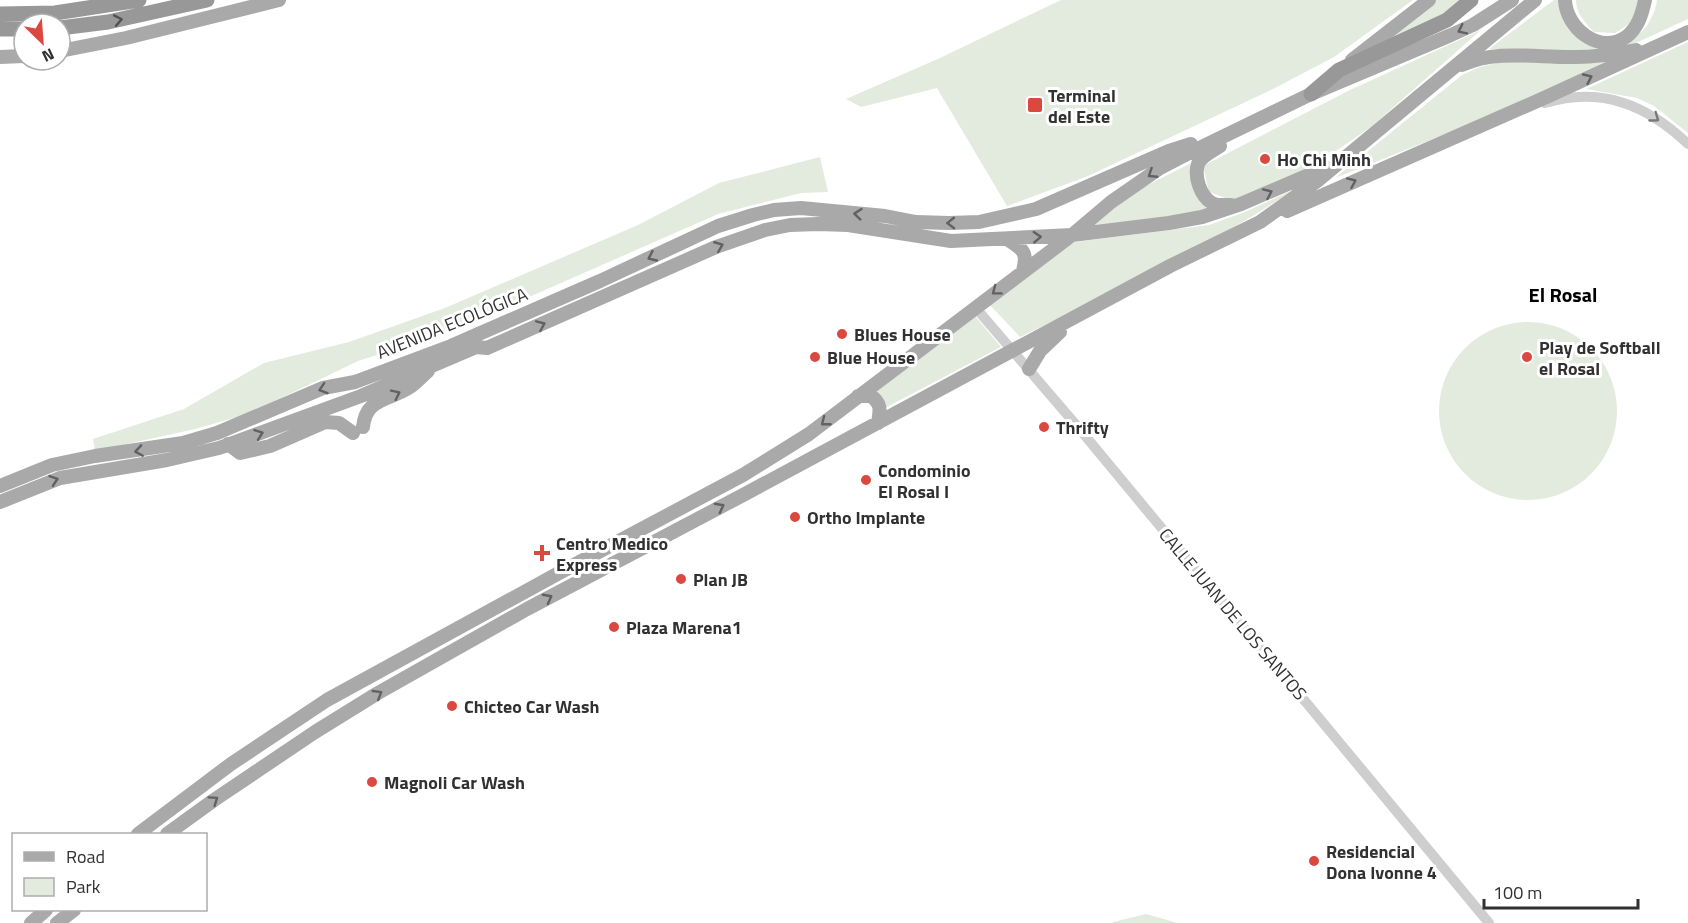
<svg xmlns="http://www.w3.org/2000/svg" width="1688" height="923" viewBox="0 0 1688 923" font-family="'Titillium Web',sans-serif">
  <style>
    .green { fill: #e3eade }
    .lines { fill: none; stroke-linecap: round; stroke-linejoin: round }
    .minor { stroke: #cecece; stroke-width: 10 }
    .major { stroke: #a9a9a9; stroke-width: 14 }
    .highway { stroke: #989898; stroke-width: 15 }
    .oneway { stroke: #505050 }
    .oneway2 { stroke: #616161 }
    .oneway3 { stroke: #787878 }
    .poi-dot { fill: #db4840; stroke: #fff; stroke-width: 2 }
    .labels { text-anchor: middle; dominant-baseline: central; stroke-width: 6; stroke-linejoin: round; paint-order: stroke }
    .poi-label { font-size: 18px; font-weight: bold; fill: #313131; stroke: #fff; text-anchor: start }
    .street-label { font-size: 18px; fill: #313131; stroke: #fff }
    .neighbourhood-label { font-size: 20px; font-weight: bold; fill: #000; stroke: #fff }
  </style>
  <rect width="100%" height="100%" fill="#fff"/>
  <!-- green -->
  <path class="green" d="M 1061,0 L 1413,0 L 1334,57 L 1273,89 L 1088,176 L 1007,206 L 937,88 L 861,107 L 846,99 L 940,58 Z
    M 1433,0 L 1465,0 L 1384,51 L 1393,34 Z
    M 1554,0 L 1560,0 L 1568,29 L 1584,42 C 1607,41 1636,46 1649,22 C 1653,15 1656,9 1657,0 L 1688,0 L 1688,19 L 1636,43 L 1612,51 L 1489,49 Z
    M 1576,0 L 1638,0 L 1632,22 L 1615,33 L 1594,32 C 1585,23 1576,13 1576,0 Z
    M 1481,30 L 1372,126 L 1352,140 L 1315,165 L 1234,201 L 1209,192 L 1203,166 L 1350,90 Z
    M 1688,42 L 1688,133 L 1654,106 L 1637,98 L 1586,89 Z
    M 1501,62 L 1607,62 L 1458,129 L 1335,178 L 1462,75 L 1480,67 Z
    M 820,157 L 828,192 L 801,193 L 718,214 L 486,316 L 431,338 L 358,361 L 248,414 L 195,429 L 95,451 L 93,439 L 184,409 L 264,363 L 349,342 L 445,308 L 638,225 L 719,183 Z
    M 1191,163 C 1189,183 1193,197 1210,209 L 1135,223 L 1090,226 L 1138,190 Z
    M 1295,189 C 1208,247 1113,292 1020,337 L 989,304 L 1068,243 L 1209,225 L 1245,212 Z
    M 974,315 L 1001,347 L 885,408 C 884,397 881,395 871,392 Z
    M1439 411a89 89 0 1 1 178 0a89 89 0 1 1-178 0Z
    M 1146,914 L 1178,923 L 1112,923 L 1113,922 Z"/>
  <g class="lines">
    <!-- minor -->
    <path class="minor" d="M 1545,103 C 1601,86 1647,105 1688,144
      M 975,307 L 1077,426 L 1489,923"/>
    <!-- major -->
    <path class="major" d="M 1565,0 C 1566,28 1599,55 1626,37 C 1638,28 1642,14 1645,0
      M 60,51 L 126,38 L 279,0
      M 0,57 L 24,56
      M 1352,60 L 1429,0
      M 1462,65 C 1497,49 1538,58 1576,57 C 1596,57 1616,54 1636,50
      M 1220,146 C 1213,151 1201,156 1198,164 C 1194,176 1200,196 1212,203 C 1217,206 1224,205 1231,205
      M 1287,211 L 1544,98 L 1688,32
      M 1007,239 C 1023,250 1028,251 1023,271
      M 1029,369 L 1040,351 L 1060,332
      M 858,396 L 871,396 C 882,404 880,410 878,423
      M 363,427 C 366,397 389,401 410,387 C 416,383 422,376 428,371
      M 228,444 L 240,453 L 270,446 L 325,422 L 339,423 L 353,433
      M 0,486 L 52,465 L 95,456 L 183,443 L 217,433 L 323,388 L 355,382 L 451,346 L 600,281 L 718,226 L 753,215 L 774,210 L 801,208 L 885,216 L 916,222 L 949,223 L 979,222 L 1036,209 L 1169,151 L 1191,144
      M 0,502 L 60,478 L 167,460 L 219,448 L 361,396 L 476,347 L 487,348 L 716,247 L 765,230 L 790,225 L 818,224 L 848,225 L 951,241 L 1072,235 L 1169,223 L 1202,217 L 1241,204 L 1311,174 L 1324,166
      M 138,834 L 231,764 L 327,700 L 559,573 L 743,475 L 809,434 L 1072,235 L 1111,202 L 1160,168 L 1185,155 L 1311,94 L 1451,35 L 1473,25 L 1512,0
      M 167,834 L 214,800 L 315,732 L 378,693 L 527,609 L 745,494 L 1170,266 L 1260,222 L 1317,181 L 1535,0
      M 31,923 L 46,910
      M 57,923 L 74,910"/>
    <!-- highway -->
    <path class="highway" d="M 0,14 L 55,13 L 139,0
      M 60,28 L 108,22 L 207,0
      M 0,29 L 24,29
      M 1311,94 L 1339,70 L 1447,20 L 1471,0"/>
  </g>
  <!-- one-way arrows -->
  <defs><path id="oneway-chevron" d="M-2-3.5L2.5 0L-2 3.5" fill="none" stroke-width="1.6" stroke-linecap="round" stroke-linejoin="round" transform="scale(1.5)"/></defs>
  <use class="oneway" href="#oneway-chevron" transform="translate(118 20) rotate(-11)"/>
  <g class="oneway2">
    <use href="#oneway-chevron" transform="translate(1462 30) rotate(154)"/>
    <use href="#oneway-chevron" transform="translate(1588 78) rotate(-25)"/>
    <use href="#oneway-chevron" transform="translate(1152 174) rotate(147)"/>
    <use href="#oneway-chevron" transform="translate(1352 182) rotate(-24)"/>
    <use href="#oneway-chevron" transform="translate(1268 193) rotate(-24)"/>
    <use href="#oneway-chevron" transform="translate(858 214) rotate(-174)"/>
    <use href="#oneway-chevron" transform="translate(951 223) rotate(179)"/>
    <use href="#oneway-chevron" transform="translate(1037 237) rotate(-3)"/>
    <use href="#oneway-chevron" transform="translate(719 246) rotate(-22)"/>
    <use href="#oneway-chevron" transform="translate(652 257) rotate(155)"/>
    <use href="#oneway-chevron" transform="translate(996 291) rotate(143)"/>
    <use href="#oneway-chevron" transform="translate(541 325) rotate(-23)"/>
    <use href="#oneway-chevron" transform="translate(323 389) rotate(162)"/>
    <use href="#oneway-chevron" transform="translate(396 394) rotate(-26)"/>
    <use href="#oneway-chevron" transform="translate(825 422) rotate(142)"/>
    <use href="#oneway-chevron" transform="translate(259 434) rotate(-20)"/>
    <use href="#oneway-chevron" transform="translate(139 451) rotate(171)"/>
    <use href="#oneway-chevron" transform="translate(54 480) rotate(-19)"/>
    <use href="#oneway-chevron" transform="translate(720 507) rotate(-28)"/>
    <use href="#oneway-chevron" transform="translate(548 598) rotate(-28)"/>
    <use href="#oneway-chevron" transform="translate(378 694) rotate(-31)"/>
    <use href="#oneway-chevron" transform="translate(214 800) rotate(-35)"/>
  </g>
  <use class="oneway3" href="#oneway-chevron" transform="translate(1655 118) rotate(36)"/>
  <!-- markers -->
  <g class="poi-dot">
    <rect x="1027" y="97" width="16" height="16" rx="3"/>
    <circle cx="1265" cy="159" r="6"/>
    <circle cx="842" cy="334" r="6"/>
    <circle cx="815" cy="357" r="6"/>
    <circle cx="1527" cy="357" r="6"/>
    <circle cx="1044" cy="427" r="6"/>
    <circle cx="866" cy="480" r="6"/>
    <circle cx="795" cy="517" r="6"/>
    <path d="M539 544h6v6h6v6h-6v6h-6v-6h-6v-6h6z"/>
    <circle cx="681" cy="579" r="6"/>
    <circle cx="614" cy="627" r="6"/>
    <circle cx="452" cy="706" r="6"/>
    <circle cx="372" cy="782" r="6"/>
    <circle cx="1314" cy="861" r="6"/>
  </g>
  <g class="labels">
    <!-- poi labels -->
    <g class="poi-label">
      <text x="1048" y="95">Terminal<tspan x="1048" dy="21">del Este</tspan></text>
      <text x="1277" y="159">Ho Chi Minh</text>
      <text x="854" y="334">Blues House</text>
      <text x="1539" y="347">Play de Softball<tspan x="1539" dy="21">el Rosal</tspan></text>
      <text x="827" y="357">Blue House</text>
      <text x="1056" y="427">Thrifty</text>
      <text x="878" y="470">Condominio<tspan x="878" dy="21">El Rosal I</tspan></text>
      <text x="807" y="517">Ortho Implante</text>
      <text x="556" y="543">Centro Medico<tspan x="556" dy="21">Express</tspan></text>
      <text x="693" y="579">Plan JB</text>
      <text x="626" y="627">Plaza Marena1</text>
      <text x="464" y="706">Chicteo Car Wash</text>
      <text x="384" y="782">Magnoli Car Wash</text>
      <text x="1326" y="851">Residencial<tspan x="1326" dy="21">Dona Ivonne 4</tspan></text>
    </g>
    <!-- street labels -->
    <g class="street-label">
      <text transform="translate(452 323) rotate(-22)">AVENIDA ECOLÓGICA</text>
      <text transform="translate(1233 614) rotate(50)">CALLE JUAN DE LOS SANTOS</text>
    </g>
    <!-- neighbourhood labels -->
    <g class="neighbourhood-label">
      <text x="1563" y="294">El Rosal</text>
    </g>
  </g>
  <!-- legend -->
  <rect x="12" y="833" width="195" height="78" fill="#ffffff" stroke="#adadad" stroke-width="1.5"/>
  <rect x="24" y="852" width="30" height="9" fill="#a9a9a9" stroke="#adadad" stroke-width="1.5"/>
  <text x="66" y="863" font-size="18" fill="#313131">Road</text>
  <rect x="24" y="878" width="30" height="18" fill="#e3eade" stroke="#adadad" stroke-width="1.5"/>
  <text x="66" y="893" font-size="18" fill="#313131">Park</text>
  <!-- north arrow -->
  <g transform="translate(42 42) rotate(155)"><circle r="28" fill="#ffffff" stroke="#adadad" stroke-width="1.5"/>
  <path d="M0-4.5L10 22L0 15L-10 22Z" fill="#db4840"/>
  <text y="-9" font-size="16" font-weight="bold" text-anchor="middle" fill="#313131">N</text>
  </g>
  <!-- scale -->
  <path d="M1484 899v9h154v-9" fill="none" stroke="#313131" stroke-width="3"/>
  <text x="1493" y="899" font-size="18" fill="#313131" stroke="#ffffff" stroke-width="4.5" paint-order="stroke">100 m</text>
</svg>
